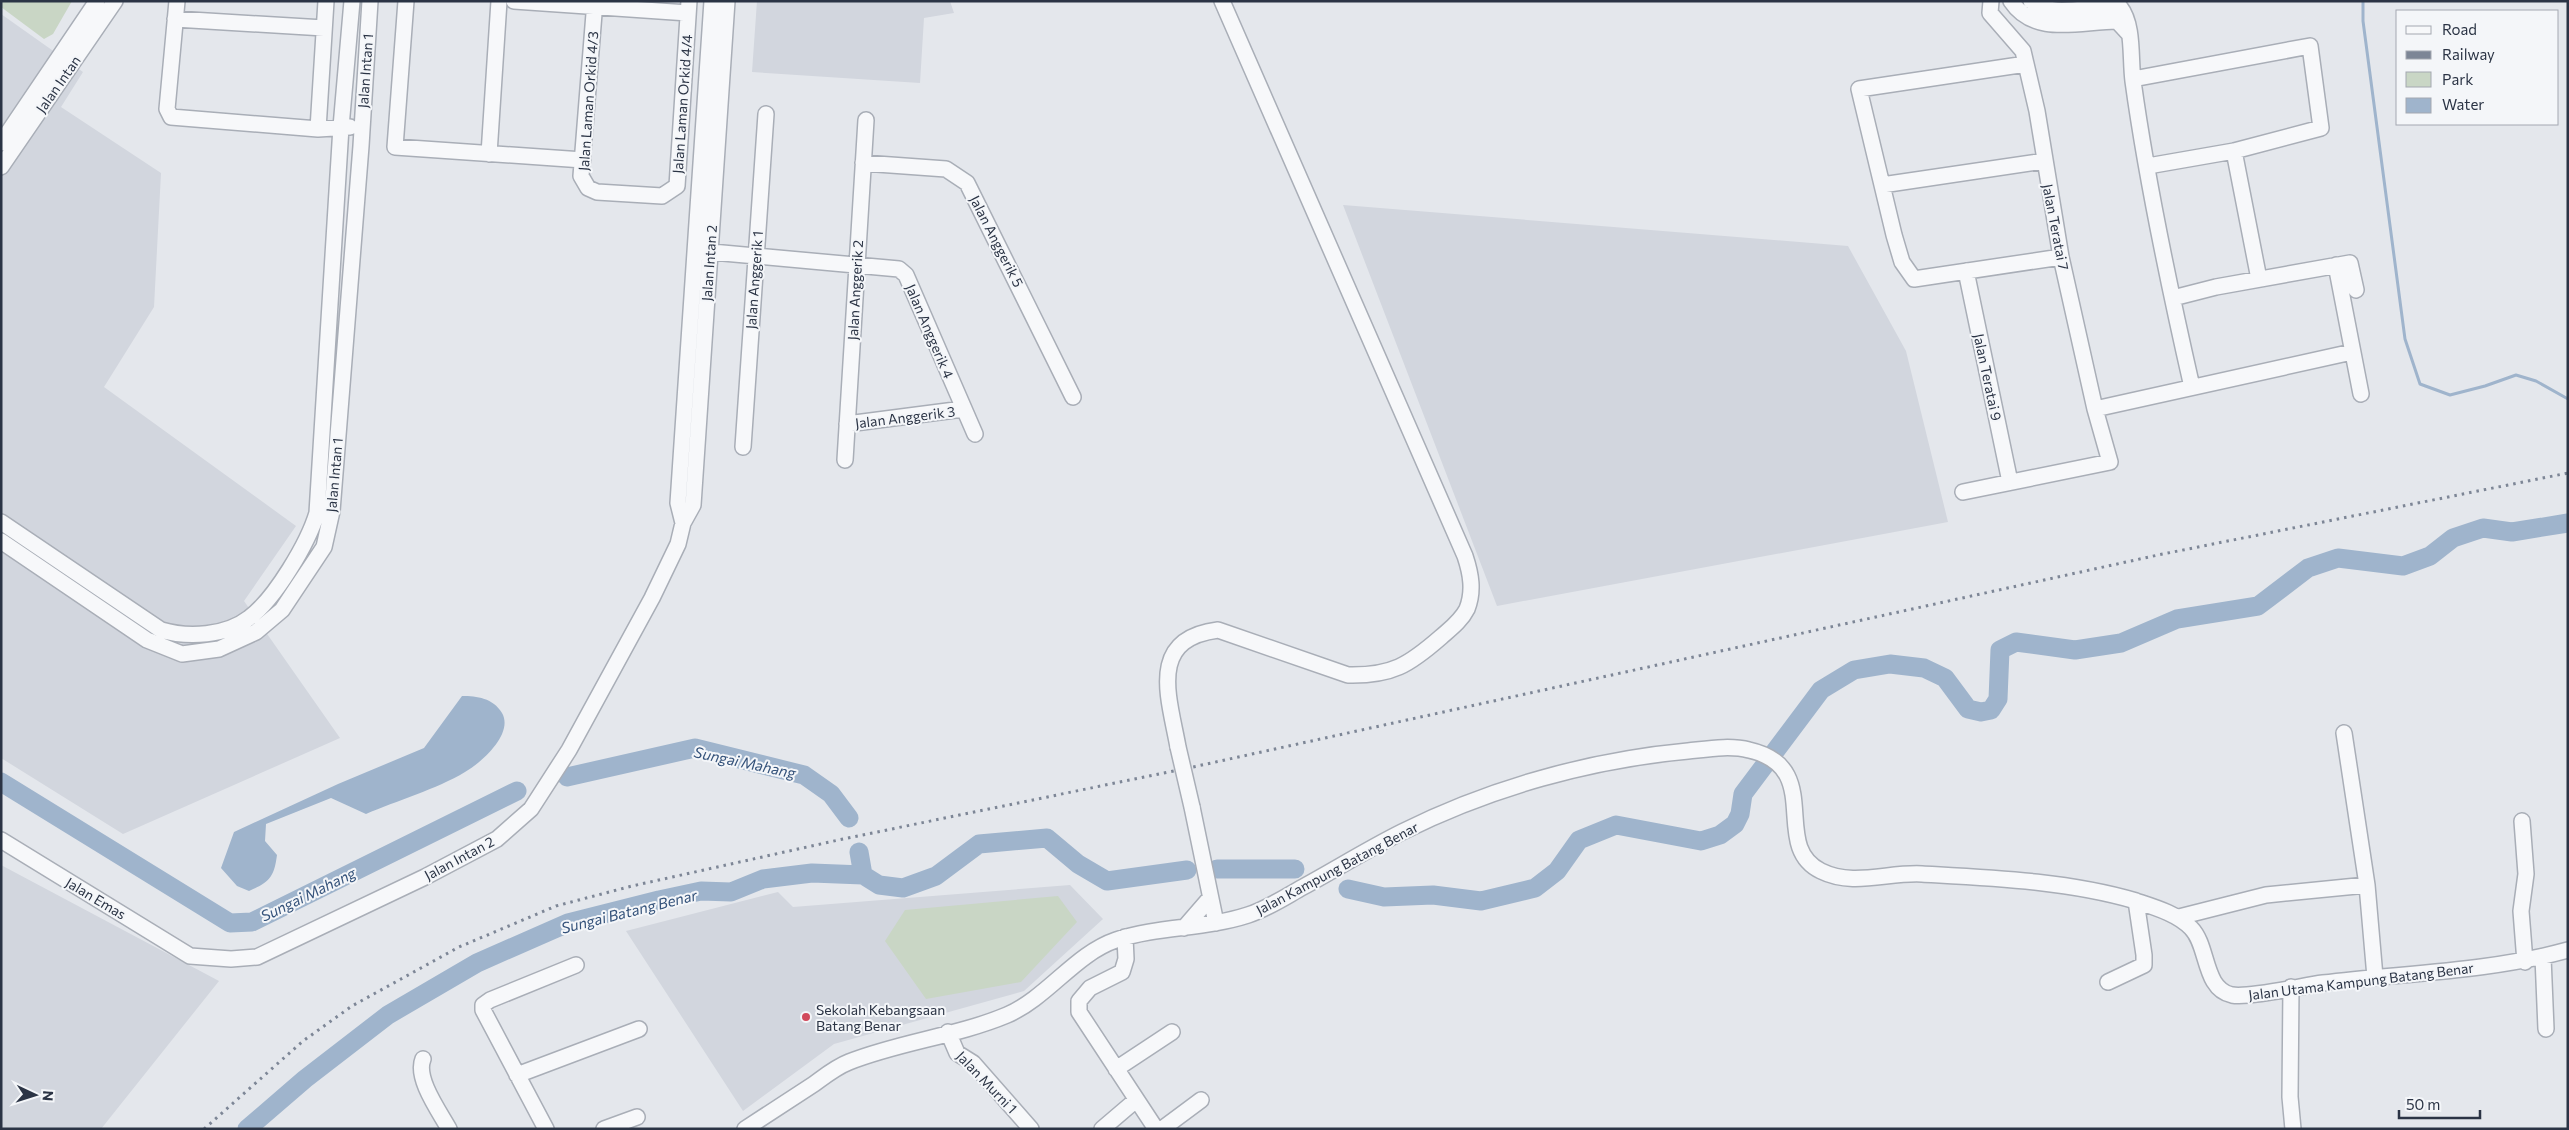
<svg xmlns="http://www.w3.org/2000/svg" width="2569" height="1130" viewBox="0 0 2569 1130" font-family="Commissioner,sans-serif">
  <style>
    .built { fill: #d2d6de }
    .green { fill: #c9d6c5 }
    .water { fill: #9fb4cc }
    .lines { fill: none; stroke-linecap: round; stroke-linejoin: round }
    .stream { stroke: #9fb4cc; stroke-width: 3 }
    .river { stroke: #9fb4cc; stroke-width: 19 }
    .minor-casing { stroke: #a9aeb7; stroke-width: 18 }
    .minor { stroke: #f7f8fa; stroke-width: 15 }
    .rail { stroke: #7d8696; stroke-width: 3; stroke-dasharray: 2.5 5; stroke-linecap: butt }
    .minor-bridge-casing { stroke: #a9aeb7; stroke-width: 18; stroke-linecap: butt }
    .minor-bridge { stroke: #f7f8fa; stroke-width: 15 }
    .poi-dot { fill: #d1495b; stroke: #f4f6f9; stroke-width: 2 }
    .labels { text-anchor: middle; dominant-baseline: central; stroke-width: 4; stroke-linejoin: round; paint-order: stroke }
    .street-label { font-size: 14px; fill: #2b3445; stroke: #f4f6f9 }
    .poi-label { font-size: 14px; fill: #2b3445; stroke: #f4f6f9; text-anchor: start }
    .water-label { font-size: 15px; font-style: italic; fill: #34527a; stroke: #f4f6f9 }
  </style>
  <rect width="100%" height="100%" fill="#e4e7ec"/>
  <!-- built -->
  <path class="built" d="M 757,1 L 950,1 L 954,13 L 924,18 L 920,83 L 752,72 Z
    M 1,14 L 83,72 L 61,107 L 161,173 L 154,307 L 104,387 L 296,526 L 244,601 L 340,738 L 123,834 L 1,758 Z
    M 1343,205 L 1848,246 L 1906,351 L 1948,522 L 1497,606 Z
    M 1,865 L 219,981 L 101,1129 L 1,1129 Z
    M 1070,885 L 1103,919 L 1024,991 L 834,1044 L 743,1111 L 626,931 L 778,892 L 793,907 Z"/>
  <!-- green -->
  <path class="green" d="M 1,1 L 72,1 L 53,34 L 44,39 L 1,7 Z
    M 1058,896 L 1077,922 L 1021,982 L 926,999 L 885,941 L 905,910 Z"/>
  <!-- water -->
  <path class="water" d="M 462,696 C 477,696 493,698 502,713 C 514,734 481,763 465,772 C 437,789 396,801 366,814 L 331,798 L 266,824 L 265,841 L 277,855 C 274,877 270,882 249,891 L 237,886 L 221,868 L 234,832 L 338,784 L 424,748 Z"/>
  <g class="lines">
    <!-- stream -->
    <path class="stream" d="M 2363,1 L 2363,21 L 2405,339 L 2420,384 L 2450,395 L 2485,386 L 2516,375 L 2536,381 L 2568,399"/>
    <!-- river -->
    <path class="river" d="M 567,777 L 695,748 L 804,775 L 831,794 L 849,818
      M 1,782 L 230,923 L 252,922 L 517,791
      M 859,852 L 863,875
      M 1217,869 L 1295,869
      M 1348,889 L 1384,897 L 1433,895 L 1481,901 L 1535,888 L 1557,871 L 1579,840 L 1616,825 L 1701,841 L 1720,835 L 1735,824 L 1740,814 L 1743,794 L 1821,690 L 1854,670 L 1890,664 L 1924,668 L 1945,678 L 1968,709 L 1981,712 L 1991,710 L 1998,699 L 2000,650 L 2016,642 L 2075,650 L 2121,643 L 2177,619 L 2258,606 L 2308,568 L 2338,558 L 2403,566 L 2430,556 L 2453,538 L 2483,528 L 2512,532 L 2568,523
      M 247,1129 L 305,1079 L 388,1015 L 477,963 L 568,923 L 659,900 L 701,891 L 731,892 L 763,879 L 812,873 L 863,875 L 879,885 L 903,888 L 936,876 L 979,844 L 1047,838 L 1078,864 L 1107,881 L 1187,870"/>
    <defs>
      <path id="minor" d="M 177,1 L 167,109 L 171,117 L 318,129 L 350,127
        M 406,1 L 395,147 L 583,160
        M 514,1 L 688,13
        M 595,1 L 581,176 L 588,188 L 597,192 L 662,196 L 677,186 L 689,1
        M 2011,1 C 2035,37 2080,21 2117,21 L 2129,34
        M 2031,1 C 2054,20 2092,4 2120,7 C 2134,25 2130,58 2133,81 C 2147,183 2169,286 2192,387
        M 175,19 L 324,28
        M 2026,64 L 1859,89 L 1894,235 L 1902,262 L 1914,279 L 2061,257
        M 2133,79 L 2310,46 L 2321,128 L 2234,151 L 2148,166
        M 318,129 L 326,1
        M 1,143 L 97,1
        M 2234,151 L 2259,279
        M 489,154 L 499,1
        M 863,163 L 946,169 L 967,183 L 1073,397
        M 1,167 L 115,1
        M 1882,185 L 2044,161
        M 701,251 L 899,269 L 906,275 L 975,434
        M 2336,265 L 2361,394
        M 1966,271 L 2010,482
        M 2173,298 L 2216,287 L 2350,263 L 2356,290
        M 2095,409 L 2352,352
        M 847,424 L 963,409
        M 743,447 L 766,114
        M 845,460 L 866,120
        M 1963,492 L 2110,462 L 2095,409 L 2061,257 L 2037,111 L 2023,51 L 1990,13 L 1991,1
        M 1,522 L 161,630 C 188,638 226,636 249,618 C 275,599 308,543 317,513 L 341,127 L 352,1
        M 683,523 L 678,503 L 712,1
        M 1,541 L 147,640 L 182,654 L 219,649 L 256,632 L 282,610 L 324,547 L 332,511 L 361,146 L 370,1
        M 2344,733 L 2367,885 L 2375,977
        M 1178,747 C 1169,697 1147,639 1218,630 L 1348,675 C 1392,676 1409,665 1441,637 C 1450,629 1461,621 1467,609 C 1474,591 1471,574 1465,556 L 1222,1
        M 1192,807 L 1216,923
        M 2522,821 L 2526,874 L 2521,911 L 2525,962
        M 1,840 L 190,956 L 231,959 L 257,957 L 425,877 L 497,839 L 531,809 L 569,750 L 652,598 L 678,544 L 683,523 L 693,505 L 727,1
        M 2179,917 L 2266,895 L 2367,885
        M 1184,928 L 1210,898
        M 1125,937 L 1126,959 L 1122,972 L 1090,988 L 1079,1001 L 1079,1012 L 1156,1129
        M 2543,957 L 2546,1029
        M 2108,982 L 2144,965 L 2144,955 L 2136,901
        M 2291,987 L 2290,1097 L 2293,1129
        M 948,1032 L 957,1053 L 973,1063 L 1031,1129
        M 423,1059 C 415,1078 439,1111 449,1129
        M 1116,1069 L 1172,1032
        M 517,1075 L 639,1029
        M 546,1129 L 483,1010 L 483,1005 L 490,1000 L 576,965
        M 604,1129 L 637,1117
        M 745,1129 C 768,1114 791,1099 814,1084 C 825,1076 836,1067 849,1062 C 899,1042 957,1036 1007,1015 C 1048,997 1075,954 1116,940 C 1159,926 1205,929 1248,915 C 1267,909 1285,897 1303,887 C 1336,869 1368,849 1402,832 C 1490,788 1590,760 1688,751 C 1707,749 1730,745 1749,750 C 1826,767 1769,846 1821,871 C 1853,887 1888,872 1922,874 C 1993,878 2068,881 2136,901 C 2154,907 2178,914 2191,928 C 2209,946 2203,989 2232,995 C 2250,998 2301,986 2323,983 C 2405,973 2488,972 2568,950
        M 1102,1129 L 1136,1100
        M 1162,1129 L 1201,1100"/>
    </defs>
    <!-- minor casing -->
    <use href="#minor" class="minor-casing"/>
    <!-- minor -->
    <use href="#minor" class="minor"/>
    <!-- rail -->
    <path class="rail" d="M 204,1129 L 303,1041 L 352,1006 L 459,947 L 556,906 L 632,886 L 843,839 L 1193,767 L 2158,555 L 2568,473"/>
    <defs>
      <path id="minor-bridge" d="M 1178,747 L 1192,807"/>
    </defs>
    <!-- minor-bridge casing -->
    <use href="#minor-bridge" class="minor-bridge-casing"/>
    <!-- minor-bridge -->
    <use href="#minor-bridge" class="minor-bridge"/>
  </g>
  <!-- markers -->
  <circle class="poi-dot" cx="806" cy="1017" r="5"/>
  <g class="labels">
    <!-- street labels -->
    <g class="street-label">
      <text transform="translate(365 71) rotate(-86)">Jalan Intan 1</text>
      <text transform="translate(58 84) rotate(-55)">Jalan Intan</text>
      <text transform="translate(588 101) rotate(-86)">Jalan Laman Orkid 4/3</text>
      <text transform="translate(682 104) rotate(-86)">Jalan Laman Orkid 4/4</text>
      <text transform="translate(2056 227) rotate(79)">Jalan Teratai 7</text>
      <text transform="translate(997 241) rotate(63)">Jalan Anggerik 5</text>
      <text transform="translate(709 263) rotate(-86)">Jalan Intan 2</text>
      <text transform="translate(754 280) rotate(-86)">Jalan Anggerik 1</text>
      <text transform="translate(855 290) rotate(-87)">Jalan Anggerik 2</text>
      <text transform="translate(930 331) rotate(67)">Jalan Anggerik 4</text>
      <text transform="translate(1988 377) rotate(78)">Jalan Teratai 9</text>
      <text transform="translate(905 417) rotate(-7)">Jalan Anggerik 3</text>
      <text transform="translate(334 475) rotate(-85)">Jalan Intan 1</text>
      <text transform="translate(459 858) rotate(-28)">Jalan Intan 2</text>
      <text transform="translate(1337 868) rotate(-28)">Jalan Kampung Batang Benar</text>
      <text transform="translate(96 898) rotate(31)">Jalan Emas</text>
      <text transform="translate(2361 981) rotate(-7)">Jalan Utama Kampung Batang Benar</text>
      <text transform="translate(987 1082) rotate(46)">Jalan Murni 1</text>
    </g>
    <!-- poi labels -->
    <g class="poi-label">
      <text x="816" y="1009">Sekolah Kebangsaan<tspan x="816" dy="16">Batang Benar</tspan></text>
    </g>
    <!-- water labels -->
    <g class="water-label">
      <text transform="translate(745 762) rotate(12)">Sungai Mahang</text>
      <text transform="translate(308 894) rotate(-26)">Sungai Mahang</text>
      <text transform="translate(629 911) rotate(-14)">Sungai Batang Benar</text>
    </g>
  </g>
  <!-- border -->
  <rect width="2569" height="1130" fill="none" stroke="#2b3445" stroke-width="5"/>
  <!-- legend -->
  <rect x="2396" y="10" width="162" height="115" fill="#f4f6f9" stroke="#a4a8b1"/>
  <rect x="2406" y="26" width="25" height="8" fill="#f7f8fa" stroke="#a4a8b1"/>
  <text x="2442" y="35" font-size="15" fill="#2b3445">Road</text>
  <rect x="2406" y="51" width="25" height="8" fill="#7d8696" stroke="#a4a8b1"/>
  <text x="2442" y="60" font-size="15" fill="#2b3445">Railway</text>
  <rect x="2406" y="72" width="25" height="15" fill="#c9d6c5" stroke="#a4a8b1"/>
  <text x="2442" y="85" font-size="15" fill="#2b3445">Park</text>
  <rect x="2406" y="98" width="25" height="15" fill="#9fb4cc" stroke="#a4a8b1"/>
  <text x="2442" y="110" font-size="15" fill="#2b3445">Water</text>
  <!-- north arrow -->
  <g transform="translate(35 1095) rotate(94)" stroke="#f4f6f9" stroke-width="4" paint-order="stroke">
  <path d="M0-4L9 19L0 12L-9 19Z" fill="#2b3445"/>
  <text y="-8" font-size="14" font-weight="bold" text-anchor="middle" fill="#2b3445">N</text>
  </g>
  <!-- scale -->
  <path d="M2399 1110v8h81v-8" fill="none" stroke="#2b3445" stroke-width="2.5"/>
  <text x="2406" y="1110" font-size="15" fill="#2b3445" stroke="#f4f6f9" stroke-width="4" paint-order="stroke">50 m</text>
</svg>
